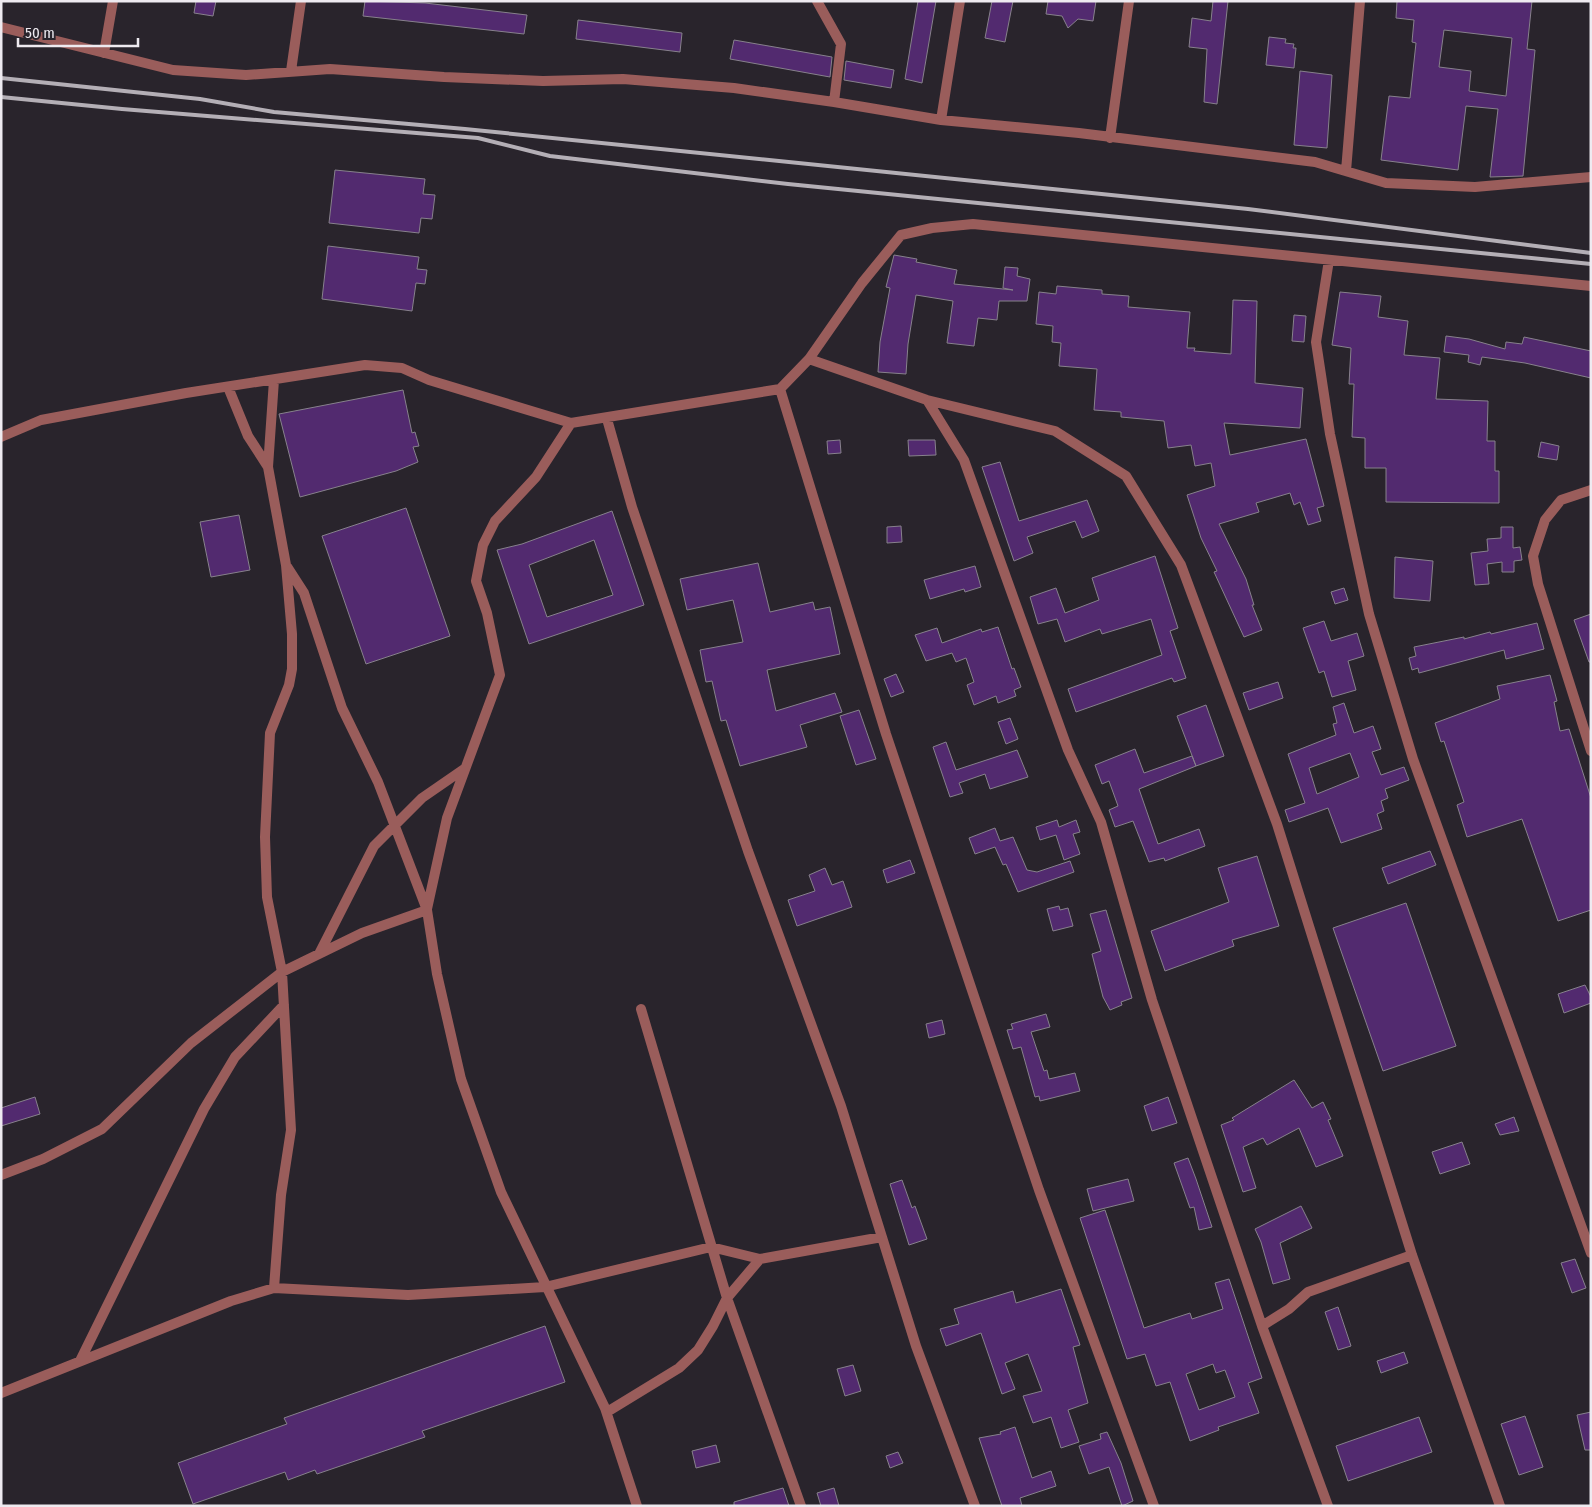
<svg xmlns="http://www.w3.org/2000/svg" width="1592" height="1507" viewBox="0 0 1592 1507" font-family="'Fira Sans Condensed',sans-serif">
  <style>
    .building { fill: #522a6f; stroke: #87818c; fill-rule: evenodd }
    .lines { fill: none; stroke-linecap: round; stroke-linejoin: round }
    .minor { stroke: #9a5d5b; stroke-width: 10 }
    .rail { stroke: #b4afb6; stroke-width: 4 }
  </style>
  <rect width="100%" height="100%" fill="#29242c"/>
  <!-- building -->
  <path class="building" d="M 196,1 L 216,1 L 213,16 L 194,13 Z
    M 365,1 L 425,3 L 527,15 L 524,34 L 363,16 Z
    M 918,1 L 936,1 L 922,83 L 905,79 Z
    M 992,1 L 1013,1 L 1005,42 L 985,38 Z
    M 1048,1 L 1096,1 L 1093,21 L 1078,19 L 1068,28 L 1062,16 L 1046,14 Z
    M 1213,1 L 1228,1 L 1217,104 L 1204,102 L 1207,49 L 1189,47 L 1192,18 L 1211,21 Z
    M 1397,1 L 1532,1 L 1527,49 L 1535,50 L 1523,176 L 1490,177 L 1498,109 L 1466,106 L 1458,170 L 1381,160 L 1389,96 L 1410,98 L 1416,43 L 1412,42 L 1414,20 L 1396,18 ZM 1444,30 L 1512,38 L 1506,96 L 1469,91 L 1471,71 L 1439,67 Z
    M 578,20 L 682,33 L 680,52 L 576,39 Z
    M 1269,37 L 1286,39 L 1285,43 L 1294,44 L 1293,48 L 1296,48 L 1294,68 L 1266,65 Z
    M 734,40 L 832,57 L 830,77 L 730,59 Z
    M 846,61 L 894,70 L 891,88 L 844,80 Z
    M 1300,71 L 1332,75 L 1327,148 L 1294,145 Z
    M 335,170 L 425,179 L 423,194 L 435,195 L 432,219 L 421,218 L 419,233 L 329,223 Z
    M 328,246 L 419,257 L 417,269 L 427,270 L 425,284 L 416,283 L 412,311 L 322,299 Z
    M 894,255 L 917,259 L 916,262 L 957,270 L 954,284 L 1013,290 L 1003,288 L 1005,267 L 1018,268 L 1017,276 L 1030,279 L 1027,301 L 999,301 L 997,320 L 978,318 L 974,346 L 947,343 L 953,301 L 916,295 L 908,344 L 906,374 L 878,372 L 880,342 L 890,288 L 886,287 Z
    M 1057,286 L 1102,290 L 1102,294 L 1129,296 L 1128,307 L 1190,312 L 1187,348 L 1195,348 L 1194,351 L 1231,354 L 1233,300 L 1257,301 L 1255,383 L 1303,388 L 1300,428 L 1224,423 L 1230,455 L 1306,439 L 1324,506 L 1317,508 L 1321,521 L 1308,525 L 1300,502 L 1294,505 L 1290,493 L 1256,503 L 1259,512 L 1219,524 L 1246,579 L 1254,605 L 1252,605 L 1262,630 L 1244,637 L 1214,572 L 1217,571 L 1201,538 L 1187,495 L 1215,486 L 1211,463 L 1195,466 L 1191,445 L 1168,448 L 1164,421 L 1121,417 L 1121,412 L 1094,410 L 1097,369 L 1059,366 L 1061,343 L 1052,342 L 1053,326 L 1036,324 L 1039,292 L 1056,294 Z
    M 1340,292 L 1381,296 L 1378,317 L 1408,321 L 1404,355 L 1440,358 L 1436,399 L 1488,401 L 1487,441 L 1495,441 L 1495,471 L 1499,471 L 1499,503 L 1386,502 L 1386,468 L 1365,468 L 1365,438 L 1352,437 L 1354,384 L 1349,384 L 1351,348 L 1332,345 Z
    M 1294,315 L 1306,316 L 1304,342 L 1292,341 Z
    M 1446,336 L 1469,339 L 1505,349 L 1506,342 L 1522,344 L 1524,337 L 1591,351 L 1591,378 L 1525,363 L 1482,357 L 1480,365 L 1468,362 L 1469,355 L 1444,352 Z
    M 403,390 L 412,433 L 415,432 L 419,446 L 413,447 L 418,462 L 396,471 L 300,497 L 279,414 Z
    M 840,440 L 841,453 L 828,454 L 827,441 Z
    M 908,440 L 935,440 L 936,455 L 909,456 Z
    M 1541,442 L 1559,446 L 1557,460 L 1538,457 Z
    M 1000,462 L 1019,521 L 1087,500 L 1099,531 L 1082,538 L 1075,521 L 1027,537 L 1033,553 L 1014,561 L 982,467 Z
    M 406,508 L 450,636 L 366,664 L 322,536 Z
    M 612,511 L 644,605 L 529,644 L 497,550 L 522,544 ZM 594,540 L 613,595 L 547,617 L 529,565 Z
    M 239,515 L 250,570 L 211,577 L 200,522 Z
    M 901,526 L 902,542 L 887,543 L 887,527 Z
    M 1501,527 L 1513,527 L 1513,548 L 1520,547 L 1522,560 L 1514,561 L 1514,572 L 1502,572 L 1502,562 L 1487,564 L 1489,584 L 1475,585 L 1471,553 L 1488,551 L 1487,539 L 1501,538 Z
    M 1155,556 L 1178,628 L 1170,631 L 1186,678 L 1174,682 L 1172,678 L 1076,712 L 1068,689 L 1162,655 L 1151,619 L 1102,634 L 1100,629 L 1065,642 L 1057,619 L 1038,624 L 1030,597 L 1056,588 L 1065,613 L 1099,600 L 1092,578 Z
    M 1395,557 L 1433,561 L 1430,601 L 1394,598 Z
    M 758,563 L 770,612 L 813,602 L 815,610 L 830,607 L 840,654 L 767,670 L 776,711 L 835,693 L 842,712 L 800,725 L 807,747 L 740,766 L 726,720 L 721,721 L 712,681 L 706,682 L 700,650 L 743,642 L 733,600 L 687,610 L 680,579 Z
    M 975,566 L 981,587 L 965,592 L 964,589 L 930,599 L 924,580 Z
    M 1344,588 L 1348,600 L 1335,604 L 1331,592 Z
    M 1591,614 L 1591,662 L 1589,662 L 1574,620 Z
    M 1324,621 L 1331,641 L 1357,633 L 1364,656 L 1348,661 L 1356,690 L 1332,697 L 1324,671 L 1319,673 L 1303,628 Z
    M 1537,623 L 1544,649 L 1506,659 L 1504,650 L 1419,673 L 1418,668 L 1412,670 L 1409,658 L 1416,656 L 1414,647 L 1464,637 L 1464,639 L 1490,632 L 1491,634 Z
    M 998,627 L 1012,669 L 1014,668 L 1021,687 L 1014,690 L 1016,696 L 998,703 L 996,696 L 974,705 L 967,685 L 974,682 L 966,658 L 956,662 L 952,653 L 926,661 L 915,635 L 937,628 L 942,643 L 981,629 L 982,632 Z
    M 896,674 L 904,692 L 891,697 L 884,679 Z
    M 1550,675 L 1557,701 L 1554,702 L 1560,731 L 1569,729 L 1591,798 L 1591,910 L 1558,921 L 1522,819 L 1467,837 L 1457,805 L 1464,802 L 1444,741 L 1441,742 L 1435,723 L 1500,699 L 1497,686 Z
    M 1278,682 L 1283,698 L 1249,710 L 1243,693 Z
    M 1344,703 L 1354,733 L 1373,726 L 1381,749 L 1372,752 L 1381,775 L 1404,767 L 1409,780 L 1385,789 L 1388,798 L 1381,801 L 1384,811 L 1377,814 L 1382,829 L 1341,843 L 1328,808 L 1289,822 L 1285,810 L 1305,803 L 1288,754 L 1336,735 L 1333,724 L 1337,723 L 1333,707 ZM 1350,753 L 1359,777 L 1317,794 L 1309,768 Z
    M 1206,705 L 1224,756 L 1196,766 L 1177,716 Z
    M 859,710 L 876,759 L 856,765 L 840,716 Z
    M 1010,718 L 1018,739 L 1006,744 L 998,722 Z
    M 946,742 L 956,770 L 1017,750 L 1028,777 L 990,789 L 985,774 L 959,783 L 963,793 L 950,797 L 933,747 Z
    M 1135,749 L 1144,773 L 1192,756 L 1196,766 L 1139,789 L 1158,844 L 1199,829 L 1205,846 L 1165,861 L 1164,858 L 1149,862 L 1133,821 L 1115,827 L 1109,810 L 1118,806 L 1109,781 L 1102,784 L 1095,765 Z
    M 1057,820 L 1059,827 L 1076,820 L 1080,832 L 1073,834 L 1080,854 L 1064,860 L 1056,835 L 1040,840 L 1036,827 Z
    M 995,828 L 1000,841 L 1013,837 L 1027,870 L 1037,872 L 1070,861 L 1074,872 L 1018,892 L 1006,864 L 1003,865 L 995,847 L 975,854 L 969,838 Z
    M 1430,851 L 1436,865 L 1388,884 L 1382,868 Z
    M 1257,856 L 1279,926 L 1232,940 L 1234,946 L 1165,971 L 1151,931 L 1229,902 L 1218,868 Z
    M 910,860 L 915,873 L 887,883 L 883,870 Z
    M 825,868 L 832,885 L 843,881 L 852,907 L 797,926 L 788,900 L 815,891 L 809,875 Z
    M 1406,903 L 1456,1046 L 1383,1071 L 1333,928 Z
    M 1059,906 L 1060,910 L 1068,908 L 1073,926 L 1053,931 L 1047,909 Z
    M 1106,910 L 1132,998 L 1121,1002 L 1122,1005 L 1110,1010 L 1103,997 L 1092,954 L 1101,951 L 1090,914 Z
    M 1585,985 L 1591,997 L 1591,1003 L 1564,1013 L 1558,994 Z
    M 1046,1014 L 1050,1027 L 1031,1032 L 1044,1071 L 1047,1070 L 1049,1079 L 1075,1073 L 1080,1091 L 1040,1101 L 1039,1096 L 1035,1097 L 1021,1047 L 1013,1049 L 1007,1030 L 1013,1029 L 1011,1024 Z
    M 942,1020 L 945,1034 L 929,1038 L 926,1024 Z
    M 1294,1080 L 1312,1108 L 1323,1102 L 1331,1119 L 1328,1120 L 1343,1156 L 1316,1167 L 1299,1128 L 1267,1145 L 1263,1138 L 1243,1147 L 1256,1188 L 1243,1192 L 1221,1125 L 1234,1120 L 1232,1118 Z
    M 35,1097 L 40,1114 L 1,1126 L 1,1108 Z
    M 1168,1097 L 1177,1123 L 1152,1131 L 1144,1106 Z
    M 1514,1117 L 1519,1131 L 1500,1135 L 1495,1124 Z
    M 1462,1142 L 1470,1164 L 1440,1174 L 1432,1152 Z
    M 1188,1158 L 1196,1179 L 1212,1227 L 1199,1230 L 1194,1207 L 1190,1208 L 1174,1163 Z
    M 1128,1179 L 1134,1201 L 1093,1211 L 1087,1189 Z
    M 902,1180 L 912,1208 L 915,1206 L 927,1239 L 909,1245 L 890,1184 Z
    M 1301,1206 L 1312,1228 L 1280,1243 L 1290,1279 L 1273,1284 L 1261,1242 L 1255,1229 Z
    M 1105,1210 L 1144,1328 L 1190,1313 L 1192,1319 L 1223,1309 L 1215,1283 L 1229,1279 L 1262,1378 L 1248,1383 L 1259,1413 L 1218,1427 L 1219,1430 L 1190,1441 L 1170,1382 L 1156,1386 L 1145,1354 L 1127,1359 L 1080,1218 ZM 1213,1364 L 1216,1373 L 1225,1370 L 1235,1397 L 1199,1410 L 1186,1374 Z
    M 1575,1259 L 1586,1288 L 1572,1293 L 1561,1263 Z
    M 1061,1289 L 1080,1345 L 1073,1347 L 1088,1403 L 1068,1410 L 1079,1442 L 1061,1448 L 1051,1417 L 1033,1423 L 1023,1396 L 1042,1391 L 1028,1354 L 1005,1363 L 1015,1389 L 1002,1394 L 981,1333 L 946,1346 L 940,1329 L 959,1324 L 954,1309 L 1013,1291 L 1016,1303 Z
    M 1338,1307 L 1351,1346 L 1338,1350 L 1325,1312 Z
    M 545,1326 L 565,1382 L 422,1431 L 425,1437 L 317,1474 L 315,1470 L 288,1480 L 285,1472 L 193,1504 L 178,1463 L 287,1424 L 284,1418 Z
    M 1404,1352 L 1408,1363 L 1381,1373 L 1377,1361 Z
    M 853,1365 L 861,1391 L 845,1396 L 837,1369 Z
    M 1591,1412 L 1591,1450 L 1585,1450 L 1577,1415 Z
    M 1525,1416 L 1543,1467 L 1519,1475 L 1501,1424 Z
    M 1419,1417 L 1432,1452 L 1348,1481 L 1336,1446 Z
    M 1015,1427 L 1032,1478 L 1051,1471 L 1056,1486 L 1020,1498 L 1022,1506 L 1002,1506 L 979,1438 L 1001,1434 L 1000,1432 Z
    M 1107,1432 L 1121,1463 L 1133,1501 L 1122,1506 L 1109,1467 L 1089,1474 L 1079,1446 L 1101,1439 L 1100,1434 Z
    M 716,1445 L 720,1462 L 696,1468 L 692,1451 Z
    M 898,1452 L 903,1463 L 890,1468 L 886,1456 Z
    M 783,1488 L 789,1506 L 734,1506 L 734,1502 Z
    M 834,1488 L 839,1506 L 821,1506 L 817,1493 Z"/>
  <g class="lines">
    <!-- minor -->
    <path class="minor" d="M 817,1 L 841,44 L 834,102
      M 1,27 L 173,70 L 246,75 L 330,69 L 444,77 L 543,81 L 623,79 L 734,88 L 834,102 L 941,120 L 1079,133 L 1315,162 L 1386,183 L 1475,187 L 1591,177
      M 104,53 L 113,1
      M 291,71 L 301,1
      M 941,120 L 960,1
      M 1110,138 L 1129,1
      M 1346,171 L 1360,1
      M 1329,260 L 1316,342 L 1330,434 L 1369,614 L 1413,759 L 1591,1253
      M 809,359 L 927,400 L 1055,431 L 1126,476 L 1181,565 L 1277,824 L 1412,1255 L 1500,1506
      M 274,380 L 268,467 L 286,565 L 292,634 L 292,669 L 289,685 L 270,733 L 265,837 L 267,897 L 282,972 L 291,1130 L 281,1195 L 274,1288
      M 228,387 L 248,436 L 268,467
      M 780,389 L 886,734 L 1039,1190 L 1154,1506
      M 927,400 L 964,460 L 1068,750 L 1101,822 L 1152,1000 L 1262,1326 L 1328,1506
      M 607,419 L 632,507 L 748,851 L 841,1106 L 916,1346 L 975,1506
      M 1,437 L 41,420 L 186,393 L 365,365 L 402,368 L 429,380 L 571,423 L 780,389 L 809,359 L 862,283 L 901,235 L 932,228 L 973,224 L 1591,286
      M 1591,490 L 1561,500 L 1545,520 L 1533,556 L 1538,584 L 1591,751
      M 286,565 L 304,593 L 342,708 L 378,782 L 427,910 L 437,974 L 461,1079 L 501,1192 L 605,1408 L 637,1506
      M 427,909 L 447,818 L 500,675 L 487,613 L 476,581 L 483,545 L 495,521 L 536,477 L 571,423
      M 319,954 L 374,846 L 422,798 L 464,769
      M 641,1009 L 727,1298 L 801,1506
      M 1,1175 L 43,1159 L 102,1129 L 191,1043 L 282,972 L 362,933 L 427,910
      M 1262,1326 L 1289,1309 L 1308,1292 L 1412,1255
      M 80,1361 L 204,1109 L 235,1057 L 284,1005
      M 1,1393 L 231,1301 L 274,1288 L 408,1295 L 545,1287 L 711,1247 L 760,1259
      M 607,1412 L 679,1368 L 698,1350 L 713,1326 L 727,1298 L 760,1259 L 882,1237"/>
    <!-- rail -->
    <path class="rail" d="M 1,78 L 200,99 L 274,112 L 465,129 L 1248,209 L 1591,253
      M 1,97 L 122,109 L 478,138 L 550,156 L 788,184 L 1591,264"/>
  </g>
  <!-- border -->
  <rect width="1592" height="1507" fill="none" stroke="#eeeaf0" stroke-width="5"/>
  <!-- scale -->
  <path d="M18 38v8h120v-8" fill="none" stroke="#eeeaf0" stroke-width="2.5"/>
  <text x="25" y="38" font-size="15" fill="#eeeaf0" stroke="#29242c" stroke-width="4" paint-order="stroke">50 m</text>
</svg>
